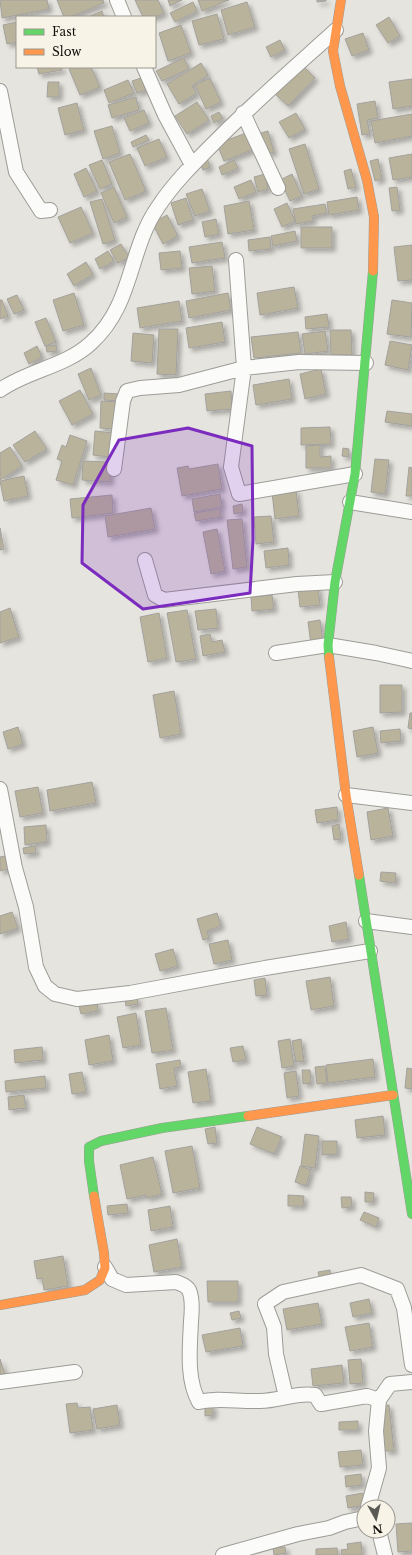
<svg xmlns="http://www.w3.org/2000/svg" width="412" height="1555" viewBox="0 0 412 1555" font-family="'Libre Baskerville',serif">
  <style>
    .building { fill: #bab39c; stroke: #a3a19d; filter: url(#shadow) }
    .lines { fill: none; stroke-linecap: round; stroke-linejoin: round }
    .street-casing { stroke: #9d9c97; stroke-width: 16 }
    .fast-casing { stroke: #9d9c97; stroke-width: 10 }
    .slow-casing { stroke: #9d9c97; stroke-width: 10 }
    .street { stroke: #fbfbfa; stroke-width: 14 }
    .fast { stroke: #63d668; stroke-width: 9 }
    .slow { stroke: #ff974d; stroke-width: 9 }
    .marked { fill: #7b2cbf; fill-opacity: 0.2; stroke: #7b2cbf; stroke-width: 3; stroke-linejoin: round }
  </style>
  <defs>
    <filter id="shadow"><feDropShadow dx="3.5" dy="3.5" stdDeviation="2" flood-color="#0004"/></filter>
  </defs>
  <rect width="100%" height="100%" fill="#e6e4de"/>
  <!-- building -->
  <path class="building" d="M 0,0 L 47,0 L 49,9 L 2,18 Z
    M 57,0 L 103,0 L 104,3 L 70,17 L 64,17 Z
    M 135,0 L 158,0 L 164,13 L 155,17 L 143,17 Z
    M 168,0 L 182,0 L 170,6 Z
    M 198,0 L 229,0 L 202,11 Z
    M 317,0 L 326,0 L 326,1 L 317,2 Z
    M 193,2 L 197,11 L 175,22 L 170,13 Z
    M 247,2 L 255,27 L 228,35 L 221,10 Z
    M 102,11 L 104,17 L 88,17 Z
    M 217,14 L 224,39 L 199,45 L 192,21 Z
    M 389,17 L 400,36 L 388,43 L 376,25 Z
    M 17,22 L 17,42 L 7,44 L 3,25 Z
    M 181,25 L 191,53 L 168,61 L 159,33 Z
    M 363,33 L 369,50 L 352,56 L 345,39 Z
    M 280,40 L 285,50 L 271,57 L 266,47 Z
    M 184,58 L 189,69 L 162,81 L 156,71 Z
    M 201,63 L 208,75 L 192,86 L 197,93 L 179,104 L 167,84 Z
    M 302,65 L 315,78 L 288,106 L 275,94 Z
    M 37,67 L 62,67 L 62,70 L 39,74 Z
    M 75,67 L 91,67 L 100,87 L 80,95 L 69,69 Z
    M 141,78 L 146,90 L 137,93 L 132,81 Z
    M 210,78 L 221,102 L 206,109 L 195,85 Z
    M 412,79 L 412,106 L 393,109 L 389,82 Z
    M 128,80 L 134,93 L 109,103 L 104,90 Z
    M 48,82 L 59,82 L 59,97 L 47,97 Z
    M 136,97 L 139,110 L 112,118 L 108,105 Z
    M 375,101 L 378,118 L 367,120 L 370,134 L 362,135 L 357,104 Z
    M 197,102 L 209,120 L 187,134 L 175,116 Z
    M 77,103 L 84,130 L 65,135 L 58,108 Z
    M 144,110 L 149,123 L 130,131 L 124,118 Z
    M 219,112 L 223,118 L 214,123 L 211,116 Z
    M 296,113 L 305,129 L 289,138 L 279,122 Z
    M 412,114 L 412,136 L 375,143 L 371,121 Z
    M 112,126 L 120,153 L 103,159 L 94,131 Z
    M 268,131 L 274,152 L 267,154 L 261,133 Z
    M 246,133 L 252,150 L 224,161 L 217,144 Z
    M 146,135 L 149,140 L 133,147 L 131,142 Z
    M 159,139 L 167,157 L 145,166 L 137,148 Z
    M 305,144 L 319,189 L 304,194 L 289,149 Z
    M 130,154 L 146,191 L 125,200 L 109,162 Z
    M 412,154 L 412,177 L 393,180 L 389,158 Z
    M 207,158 L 210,167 L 203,170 L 199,161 Z
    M 378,159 L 382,179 L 375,181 L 370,161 Z
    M 102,160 L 112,184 L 100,189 L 89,165 Z
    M 234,160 L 238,168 L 222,175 L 219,167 Z
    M 86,168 L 97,191 L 84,197 L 74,174 Z
    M 351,169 L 356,187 L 348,189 L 344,171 Z
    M 265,174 L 268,189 L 258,192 L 254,177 Z
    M 292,174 L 302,196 L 290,201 L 280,180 Z
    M 251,180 L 256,192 L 239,199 L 234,187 Z
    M 114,187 L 127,217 L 114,223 L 101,193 Z
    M 397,187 L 400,210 L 392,211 L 389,188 Z
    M 202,189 L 210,211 L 195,216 L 186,194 Z
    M 357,197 L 359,210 L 329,215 L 327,202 Z
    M 186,198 L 193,220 L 178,225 L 171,203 Z
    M 102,199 L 115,240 L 103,244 L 90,202 Z
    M 249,201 L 254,230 L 228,234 L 224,206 Z
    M 287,203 L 295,221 L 282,227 L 274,209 Z
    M 325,204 L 327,213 L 312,216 L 313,221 L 296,224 L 293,209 Z
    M 81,207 L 93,233 L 70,243 L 58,217 Z
    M 167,215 L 178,236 L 163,244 L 152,223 Z
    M 216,219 L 219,234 L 205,237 L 202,222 Z
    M 301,227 L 332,227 L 332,248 L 301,248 Z
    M 295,231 L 297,241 L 273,246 L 271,236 Z
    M 270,237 L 271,249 L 249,251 L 248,240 Z
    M 222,242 L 225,258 L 192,263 L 189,247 Z
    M 121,244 L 129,257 L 118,263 L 110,250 Z
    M 412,245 L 412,280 L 398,281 L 394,247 Z
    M 108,251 L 114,261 L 100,269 L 95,259 Z
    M 180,251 L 182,268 L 161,270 L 159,253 Z
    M 86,262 L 93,274 L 74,286 L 67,274 Z
    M 212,266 L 215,291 L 192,294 L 189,268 Z
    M 294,287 L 298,308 L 260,315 L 257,293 Z
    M 74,293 L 84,325 L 63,331 L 53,300 Z
    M 228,293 L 231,310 L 189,318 L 186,301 Z
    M 17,295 L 24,310 L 14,314 L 7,299 Z
    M 0,300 L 2,300 L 8,316 L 0,319 Z
    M 392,300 L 412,303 L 411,337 L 387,334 Z
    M 179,301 L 182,321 L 140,328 L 137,308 Z
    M 327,314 L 329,327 L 306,329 L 305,317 Z
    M 46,318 L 56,342 L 45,346 L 35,322 Z
    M 222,322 L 225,342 L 189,348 L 186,328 Z
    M 159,329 L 178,329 L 176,375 L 157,374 Z
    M 330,330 L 351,330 L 352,355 L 331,355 Z
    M 325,331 L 328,351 L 305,354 L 302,334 Z
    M 298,332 L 301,353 L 254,358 L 251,337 Z
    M 133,333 L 154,335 L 152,363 L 131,361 Z
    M 390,341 L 412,345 L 408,370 L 385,365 Z
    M 56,345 L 57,351 L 47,352 L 46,346 Z
    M 37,346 L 42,357 L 29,364 L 24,353 Z
    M 91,368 L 101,395 L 89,400 L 78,374 Z
    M 321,369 L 326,394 L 305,399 L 300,374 Z
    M 289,379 L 292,399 L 256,405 L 253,385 Z
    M 80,390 L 93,414 L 72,425 L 59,401 Z
    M 231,391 L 232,409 L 207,411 L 205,394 Z
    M 104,393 L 119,394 L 118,401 L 104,400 Z
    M 101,401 L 118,402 L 116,429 L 100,428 Z
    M 387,411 L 412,414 L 412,426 L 385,422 Z
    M 330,427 L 331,444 L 301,445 L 301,428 Z
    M 35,431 L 47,449 L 25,462 L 13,445 Z
    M 95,431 L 113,433 L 110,457 L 93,455 Z
    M 70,435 L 87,441 L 73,485 L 56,480 L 62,461 L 57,459 L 62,445 L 66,447 Z
    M 320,445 L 320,457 L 331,456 L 331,468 L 306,468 L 306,446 Z
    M 10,447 L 22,466 L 0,480 L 0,453 Z
    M 343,448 L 349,449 L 348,457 L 342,456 Z
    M 375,459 L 389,460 L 385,494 L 371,492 Z
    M 83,461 L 111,462 L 110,482 L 82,480 Z
    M 218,464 L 222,489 L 182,496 L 177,468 L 188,466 L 189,469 Z
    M 409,467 L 412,468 L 412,496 L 406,496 Z
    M 24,476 L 28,496 L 4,501 L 0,481 Z
    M 296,490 L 299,516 L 275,519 L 272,492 Z
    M 220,494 L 222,507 L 194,512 L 192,499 Z
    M 112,495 L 113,513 L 72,518 L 70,499 Z
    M 242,504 L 243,512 L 234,514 L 233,506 Z
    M 151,508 L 155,529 L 108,537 L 105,516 Z
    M 220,509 L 221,517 L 196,521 L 194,513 Z
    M 271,516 L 274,542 L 256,544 L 254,517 Z
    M 242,519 L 247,567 L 233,569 L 227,520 Z
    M 0,528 L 4,549 L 0,550 Z
    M 217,529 L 225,571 L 211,574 L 203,532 Z
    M 288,548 L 289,565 L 266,568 L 264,551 Z
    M 318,587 L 320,605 L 300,607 L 298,589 Z
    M 272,595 L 274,609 L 252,611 L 251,597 Z
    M 10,608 L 19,637 L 0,643 L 0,612 Z
    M 216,609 L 218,628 L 198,630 L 195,611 Z
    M 187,610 L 196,659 L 176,662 L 167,613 Z
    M 159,613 L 167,658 L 148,662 L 140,617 Z
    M 320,620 L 323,643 L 311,644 L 308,622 Z
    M 210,634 L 212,642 L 222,640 L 225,652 L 203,656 L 200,636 Z
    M 380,685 L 402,685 L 402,712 L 380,713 Z
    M 174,691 L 181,734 L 160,738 L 153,695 Z
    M 410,713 L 412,713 L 412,729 L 408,728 Z
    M 18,727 L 23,744 L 8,749 L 3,732 Z
    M 373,727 L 378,753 L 357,757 L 353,731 Z
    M 400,729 L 401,741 L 381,743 L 380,731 Z
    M 92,782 L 96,803 L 50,811 L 47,790 Z
    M 38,787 L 43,813 L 20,817 L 15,791 Z
    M 337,807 L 338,820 L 317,823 L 315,810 Z
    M 388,808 L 393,836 L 371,840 L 367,812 Z
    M 339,824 L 341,839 L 334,840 L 332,826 Z
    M 46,825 L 47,842 L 25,845 L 24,827 Z
    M 35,846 L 36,853 L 24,854 L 23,848 Z
    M 5,856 L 8,869 L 0,871 L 0,857 Z
    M 381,872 L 396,873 L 395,883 L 380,881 Z
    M 12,912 L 18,928 L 0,934 L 0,916 Z
    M 217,913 L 221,926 L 207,931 L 209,938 L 203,940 L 197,919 Z
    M 346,922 L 349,939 L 332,942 L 329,926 Z
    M 228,940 L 232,960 L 214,964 L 209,944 Z
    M 173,949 L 178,966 L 160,971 L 155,954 Z
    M 330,977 L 334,1006 L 311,1010 L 306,981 Z
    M 265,978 L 267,995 L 256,996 L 254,980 Z
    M 137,997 L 138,1004 L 126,1006 L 125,999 Z
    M 97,1002 L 98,1011 L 81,1014 L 79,1006 Z
    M 166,1008 L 173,1050 L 152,1053 L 145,1011 Z
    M 136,1013 L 141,1045 L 123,1048 L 117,1017 Z
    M 109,1035 L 113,1061 L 89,1065 L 85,1040 Z
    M 290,1039 L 294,1066 L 282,1068 L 278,1041 Z
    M 301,1039 L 304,1061 L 296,1062 L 292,1041 Z
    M 243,1046 L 246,1060 L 233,1062 L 230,1048 Z
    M 42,1047 L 43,1060 L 15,1063 L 14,1050 Z
    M 373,1059 L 375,1077 L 328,1083 L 326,1065 Z
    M 180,1060 L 181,1067 L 174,1068 L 177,1086 L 160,1089 L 156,1064 Z
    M 325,1066 L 327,1083 L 317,1084 L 315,1067 Z
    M 407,1068 L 412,1069 L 412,1089 L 405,1088 Z
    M 206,1069 L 211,1101 L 193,1103 L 188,1072 Z
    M 302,1070 L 310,1070 L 311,1083 L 303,1084 Z
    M 296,1071 L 299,1096 L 287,1098 L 284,1073 Z
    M 82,1072 L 86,1092 L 72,1094 L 69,1074 Z
    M 45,1076 L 46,1088 L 6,1092 L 5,1081 Z
    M 24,1095 L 26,1108 L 9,1110 L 8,1097 Z
    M 383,1116 L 385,1135 L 357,1138 L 355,1120 Z
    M 215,1127 L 217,1143 L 208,1144 L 205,1129 Z
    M 257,1127 L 282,1137 L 274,1154 L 250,1144 Z
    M 305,1134 L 319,1136 L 315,1168 L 301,1166 Z
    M 322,1141 L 337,1141 L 337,1154 L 322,1155 Z
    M 192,1146 L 200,1188 L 173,1193 L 165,1151 Z
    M 153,1157 L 162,1194 L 147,1198 L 146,1195 L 127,1199 L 120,1165 Z
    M 300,1166 L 311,1170 L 306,1186 L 295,1182 Z
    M 365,1192 L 374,1193 L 373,1202 L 365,1202 Z
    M 288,1195 L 304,1196 L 303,1206 L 288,1206 Z
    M 341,1197 L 351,1197 L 352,1207 L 342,1208 Z
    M 127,1204 L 128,1213 L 108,1215 L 107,1206 Z
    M 170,1206 L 173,1227 L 151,1231 L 148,1210 Z
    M 364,1212 L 379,1218 L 376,1227 L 360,1220 Z
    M 177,1239 L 182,1267 L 154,1272 L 149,1245 Z
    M 63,1256 L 68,1286 L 44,1290 L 42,1278 L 37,1279 L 34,1261 Z
    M 330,1270 L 331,1278 L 320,1280 L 318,1272 Z
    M 207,1281 L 238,1281 L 238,1302 L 208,1302 Z
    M 369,1299 L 372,1313 L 353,1317 L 350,1303 Z
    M 318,1303 L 322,1324 L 287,1330 L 283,1309 Z
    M 239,1311 L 241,1318 L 232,1320 L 230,1313 Z
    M 369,1323 L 373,1347 L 350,1351 L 345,1327 Z
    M 240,1328 L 243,1346 L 206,1352 L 202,1335 Z
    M 0,1359 L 5,1374 L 0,1375 Z
    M 361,1359 L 363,1383 L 350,1384 L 348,1360 Z
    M 342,1365 L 344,1383 L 313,1386 L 311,1369 Z
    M 77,1403 L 78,1408 L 90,1407 L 93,1430 L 70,1433 L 66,1404 Z
    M 117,1405 L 120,1425 L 97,1429 L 93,1409 Z
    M 205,1405 L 213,1405 L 213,1415 L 205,1416 Z
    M 389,1405 L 394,1451 L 385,1451 L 380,1406 Z
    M 358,1421 L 358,1430 L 339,1430 L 339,1422 Z
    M 361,1450 L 363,1465 L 340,1467 L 338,1452 Z
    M 361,1474 L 362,1485 L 346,1487 L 345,1476 Z
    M 363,1493 L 365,1505 L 348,1508 L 346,1496 Z
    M 412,1523 L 412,1551 L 398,1552 L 396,1524 Z
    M 361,1542 L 362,1555 L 342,1555 L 341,1550 L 348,1549 L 347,1544 Z
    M 285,1547 L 286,1553 L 274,1555 L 273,1548 Z
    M 337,1548 L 338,1555 L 316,1555 L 316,1549 Z"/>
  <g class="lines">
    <defs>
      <path id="street" d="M 117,0 L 124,17
        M 144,67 L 165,115 L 192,165
        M 0,91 L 16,172 L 41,211 L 50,210
        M 243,113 L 278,188
        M 236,260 L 244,368 L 231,467 L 239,494 L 355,474
        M 0,390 C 28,370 65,367 91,343 C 134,304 128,250 158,207 C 173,184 193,164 212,145 C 251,105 294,68 336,30
        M 114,469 L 123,401 L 127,391 L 140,388 L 179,385 L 244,368 L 299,362 L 366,363
        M 350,502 L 412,512
        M 145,560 L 155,595 L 164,600 L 297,584 L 335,582
        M 276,653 L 328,645 L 376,653 L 412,661
        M 0,789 L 15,868 L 26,907 L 36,967 L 45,986 L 55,994 L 77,999 L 130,993 L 265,968 L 370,951
        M 346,795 L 412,803
        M 366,921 L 412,927
        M 105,1267 L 112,1279 L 126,1285 L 176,1282 C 181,1284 186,1285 189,1290 C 193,1299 192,1311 191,1321 C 190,1347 186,1379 199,1402 C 218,1397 239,1402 260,1401 C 279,1401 296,1392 315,1395 L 321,1404 L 367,1396 L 379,1400 L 390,1384 L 412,1382
        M 0,1382 L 75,1372
        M 286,1397 L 276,1354 L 274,1327 L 265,1304 L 283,1292 L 361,1275 L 397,1289 L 404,1308 L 412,1365
        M 368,1507 L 379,1468 L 376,1431 L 379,1400
        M 379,1531 L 385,1555
        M 223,1555 L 298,1534 L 329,1528 L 345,1522 L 364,1518"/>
      <path id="fast" d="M 329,657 L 328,645 L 335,582 L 355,474 L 373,271
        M 359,875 L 412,1214
        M 94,1196 L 89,1161 L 89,1147 L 101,1141 L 162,1128 L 248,1116"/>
      <path id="slow" d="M 341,0 L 333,51 L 340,86 L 367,180 L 374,217 L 373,271
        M 329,657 L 346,795 L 359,875
        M 248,1116 L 393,1095
        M 0,1305 L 85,1290 L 100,1280 L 105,1268 L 104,1253 L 94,1196"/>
    </defs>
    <!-- street casing -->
    <use href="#street" class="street-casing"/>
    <!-- fast casing -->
    <use href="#fast" class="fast-casing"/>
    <!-- slow casing -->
    <use href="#slow" class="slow-casing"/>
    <!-- street -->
    <use href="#street" class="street"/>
    <!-- fast -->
    <use href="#fast" class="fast"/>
    <!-- slow -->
    <use href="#slow" class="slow"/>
  </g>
  <!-- marked area -->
  <path class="marked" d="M 188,428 L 252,446 L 253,540 L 250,593 L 143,609 L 82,563 L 83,505 L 119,440 Z"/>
  <!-- legend -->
  <rect x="16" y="16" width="140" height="52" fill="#f7f3e7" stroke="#9a978f"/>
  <rect x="24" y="29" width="20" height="6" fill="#63d668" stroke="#9a978f"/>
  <text x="52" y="36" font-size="12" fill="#0f0e0a">Fast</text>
  <rect x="24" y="49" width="20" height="6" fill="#ff974d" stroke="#9a978f"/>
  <text x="52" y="56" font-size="12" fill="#0f0e0a">Slow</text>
  <!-- north arrow -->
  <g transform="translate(376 1519) rotate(172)"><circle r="19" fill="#f7f3e7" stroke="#9a978f"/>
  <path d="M0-3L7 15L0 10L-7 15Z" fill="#5a5954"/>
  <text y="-6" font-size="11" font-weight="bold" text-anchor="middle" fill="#0f0e0a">N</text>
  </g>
</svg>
